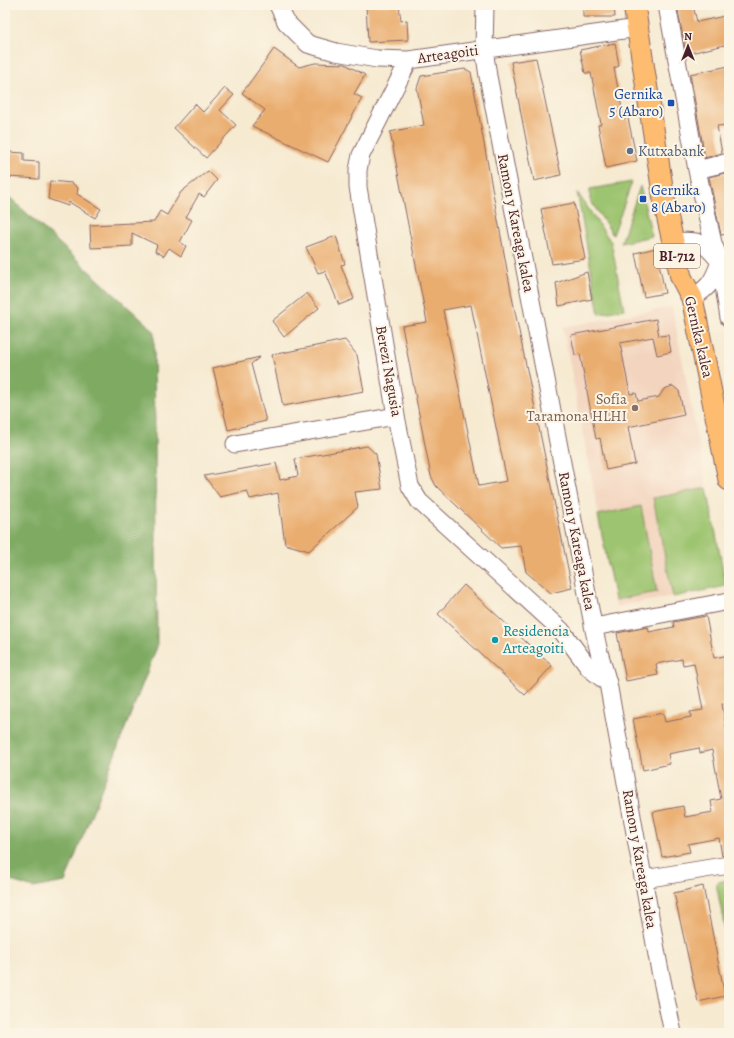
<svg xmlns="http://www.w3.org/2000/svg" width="734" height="1038" viewBox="0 0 734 1038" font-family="Alegreya,serif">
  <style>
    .built { fill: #f3d4be }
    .green { fill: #9dc470; stroke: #74724e }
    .forest { fill: #7eaa62; stroke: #646446 }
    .building { fill: #eaad6f; fill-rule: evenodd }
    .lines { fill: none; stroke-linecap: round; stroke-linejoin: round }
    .minor-casing { stroke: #866665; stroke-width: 19 }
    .major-casing { stroke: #866665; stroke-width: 23 }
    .minor { stroke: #fff; stroke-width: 17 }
    .major { stroke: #fdbc6f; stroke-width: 21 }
    .transit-dot { fill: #1a4fb4; stroke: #fcf5e5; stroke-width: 1.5 }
    .service-dot { fill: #5c6f8a; stroke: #fcf5e5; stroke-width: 1.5 }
    .education-dot { fill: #8d6e63; stroke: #fcf5e5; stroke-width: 1.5 }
    .culture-dot { fill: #0f9aa8; stroke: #fcf5e5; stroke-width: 1.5 }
    .labels { text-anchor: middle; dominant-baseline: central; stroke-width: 4; stroke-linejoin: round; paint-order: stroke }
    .shield { fill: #fcf5e5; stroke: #7f5f63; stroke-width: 1 }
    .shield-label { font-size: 14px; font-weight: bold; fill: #4a1f2b }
    .street-label { font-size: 15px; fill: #4a1f2b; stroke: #fcf5e5 }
    .transit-label { font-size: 15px; fill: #164399; stroke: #fcf5e5; text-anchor: end }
    .service-label { font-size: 15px; fill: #4e5e75; stroke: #fcf5e5; text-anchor: start }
    .education-label { font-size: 15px; fill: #785e54; stroke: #fcf5e5; text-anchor: end }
    .culture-label { font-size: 15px; fill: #0d838f; stroke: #fcf5e5; text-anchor: start }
  </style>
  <rect width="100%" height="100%" fill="#fcf5e5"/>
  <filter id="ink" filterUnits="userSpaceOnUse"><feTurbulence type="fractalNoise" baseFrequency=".025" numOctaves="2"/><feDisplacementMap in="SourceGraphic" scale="8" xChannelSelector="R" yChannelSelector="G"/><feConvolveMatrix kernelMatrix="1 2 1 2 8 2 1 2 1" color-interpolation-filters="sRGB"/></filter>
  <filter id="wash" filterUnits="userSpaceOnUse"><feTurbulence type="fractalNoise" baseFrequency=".012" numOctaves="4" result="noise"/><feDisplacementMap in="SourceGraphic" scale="16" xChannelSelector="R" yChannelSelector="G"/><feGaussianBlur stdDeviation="0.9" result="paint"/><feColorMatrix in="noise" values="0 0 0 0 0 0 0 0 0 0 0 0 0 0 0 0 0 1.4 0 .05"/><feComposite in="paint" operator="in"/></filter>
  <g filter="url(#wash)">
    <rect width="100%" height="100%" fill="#f6ead1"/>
    <!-- built -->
    <path class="built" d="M 672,307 L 726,586 L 616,607 L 563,327 Z"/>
    <!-- green -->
    <path class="green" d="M 632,182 L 613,235 L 590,200 L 590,189 Z
      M 640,186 L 652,236 L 621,243 Z
      M 577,192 L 611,242 L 624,309 L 599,314 Z
      M 707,488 L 726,586 L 673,597 L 653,498 Z
      M 641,506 L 657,592 L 615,600 L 598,515 Z
      M 729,879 L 729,950 L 716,883 Z"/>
    <!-- forest -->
    <path class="forest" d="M 5,193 L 154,331 L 157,647 L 65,882 L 33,888 L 5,879 Z"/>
    <g id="blocks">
      <!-- building -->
      <path class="building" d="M 366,5 L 399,5 L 401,21 L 407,20 L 408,40 L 368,42 Z
        M 583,5 L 614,5 L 615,17 L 583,17 Z
        M 677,5 L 693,5 L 697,22 L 729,15 L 729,44 L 686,54 Z
        M 615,43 L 619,66 L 614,68 L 624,119 L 628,118 L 637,161 L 606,168 L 598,125 L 601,124 L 591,73 L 585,73 L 580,50 Z
        M 274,49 L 299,67 L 315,63 L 345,64 L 365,75 L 354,94 L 362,98 L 328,162 L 252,126 L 265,110 L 242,93 Z
        M 536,58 L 561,175 L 534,181 L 511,62 Z
        M 729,66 L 729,125 L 717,126 L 722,153 L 705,158 L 690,74 Z
        M 465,69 L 471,72 L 512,297 L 572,588 L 551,593 L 526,572 L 521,546 L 501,548 L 436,486 L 431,476 L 402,326 L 427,322 L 390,132 L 424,125 L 417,88 L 421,76 ZM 471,305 L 507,481 L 479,486 L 443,310 Z
        M 225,88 L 234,95 L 220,110 L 236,125 L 206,158 L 174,128 L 195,104 L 203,112 Z
        M 9,152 L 24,153 L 24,161 L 39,162 L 39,179 L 8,177 Z
        M 208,171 L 217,180 L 204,197 L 199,194 L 186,217 L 192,220 L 180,242 L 186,246 L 181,256 L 169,248 L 164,256 L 155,251 L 157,245 L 132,233 L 132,246 L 91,248 L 90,225 L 154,222 L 160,211 L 167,215 L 181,192 Z
        M 729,172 L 729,234 L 721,235 L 709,177 Z
        M 50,181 L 72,183 L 78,188 L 77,194 L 101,209 L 95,218 L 69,202 L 68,206 L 48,199 Z
        M 574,203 L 585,259 L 552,264 L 541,209 Z
        M 336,236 L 345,264 L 341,265 L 354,299 L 339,305 L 325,271 L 318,273 L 306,247 Z
        M 656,248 L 665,293 L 644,297 L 635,253 Z
        M 587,272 L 592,299 L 559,306 L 556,283 Z
        M 307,293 L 319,308 L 284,337 L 272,321 Z
        M 656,319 L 659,336 L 668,335 L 671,352 L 657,355 L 653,337 L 620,343 L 630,394 L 636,393 L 638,401 L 659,397 L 664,389 L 673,386 L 679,391 L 684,415 L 628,427 L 635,464 L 606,470 L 600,438 L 596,439 L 580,354 L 575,355 L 571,335 Z
        M 345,340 L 357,355 L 364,391 L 283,406 L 272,355 Z
        M 260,357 L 251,364 L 266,421 L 228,430 L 213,368 Z
        M 367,446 L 376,454 L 382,489 L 355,492 L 358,507 L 309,551 L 285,544 L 278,493 L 250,499 L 247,491 L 220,497 L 204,476 L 276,463 L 280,480 L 298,476 L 295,459 Z
        M 464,585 L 552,666 L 525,695 L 438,614 Z
        M 706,616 L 714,658 L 729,655 L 729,703 L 722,704 L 729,743 L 729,855 L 722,856 L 719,838 L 688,844 L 690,852 L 662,857 L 653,812 L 683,806 L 685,817 L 713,812 L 711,801 L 721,799 L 712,750 L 700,753 L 699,748 L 668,754 L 670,764 L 643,770 L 633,719 L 663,713 L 665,722 L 691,717 L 690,712 L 703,710 L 694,663 L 683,665 L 682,659 L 656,664 L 658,675 L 626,681 L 617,633 L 648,627 L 649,632 L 674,627 L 673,622 Z
        M 703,886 L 725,996 L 698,1002 L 674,893 Z"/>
    </g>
  </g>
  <g filter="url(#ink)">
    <use href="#blocks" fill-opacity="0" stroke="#866665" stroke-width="1"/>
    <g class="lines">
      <defs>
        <path id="minor" d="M 278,5 L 286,22 L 308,44 L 336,52 L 377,59 L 409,60 L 638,28
          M 485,5 L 484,49 L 488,76 L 594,630 L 599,652 L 608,683 L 659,966 L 673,1033
          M 667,5 L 697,170 L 713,243 L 720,261 L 729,318
          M 409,60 L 361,155 L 358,170 L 358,187 L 396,416 L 410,486 L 419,501 L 561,630 L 589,668 L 608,683
          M 697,170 L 729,162
          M 673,242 C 696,240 702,240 717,258
          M 692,298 C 710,287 713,281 720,262
          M 235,444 L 396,416
          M 594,627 L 729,601
          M 644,879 L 729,865"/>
        <path id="major" d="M 634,5 L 665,206 L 681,277 L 692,298 L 729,480"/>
      </defs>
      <!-- minor casing -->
      <use href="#minor" class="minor-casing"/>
      <!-- major casing -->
      <use href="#major" class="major-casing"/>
      <!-- minor -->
      <use href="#minor" class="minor"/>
      <!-- major -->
      <use href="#major" class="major"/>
    </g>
  </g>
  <!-- markers -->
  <g class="transit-dot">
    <rect x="667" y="99" width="8" height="8" rx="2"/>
    <rect x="639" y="195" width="8" height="8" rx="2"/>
  </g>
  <circle class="service-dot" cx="630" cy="151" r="4"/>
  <circle class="education-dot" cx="635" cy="408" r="4"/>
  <circle class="culture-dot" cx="495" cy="640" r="4"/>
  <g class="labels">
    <!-- shield labels -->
    <rect class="shield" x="654" y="244" width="46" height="24" rx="3"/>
    <g class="shield-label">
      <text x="677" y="256">BI-712</text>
    </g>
    <!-- street labels -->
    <g class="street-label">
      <text transform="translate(448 54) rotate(-8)">Arteagoiti</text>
      <text transform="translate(516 223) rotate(79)">Ramon y Kareaga kalea</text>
      <text transform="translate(699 337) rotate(77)">Gernika kalea</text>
      <text transform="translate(389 371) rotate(80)">Berezi Nagusia</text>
      <text transform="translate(577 541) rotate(79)">Ramon y Kareaga kalea</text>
      <text transform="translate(640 859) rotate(80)">Ramon y Kareaga kalea</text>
    </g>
    <!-- transit labels -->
    <g class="transit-label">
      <text x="663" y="94">Gernika<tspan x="663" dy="17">5 (Abaro)</tspan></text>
      <text x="651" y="190" text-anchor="start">Gernika<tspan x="651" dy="17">8 (Abaro)</tspan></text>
    </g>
    <!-- service labels -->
    <g class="service-label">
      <text x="638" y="151">Kutxabank</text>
    </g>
    <!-- education labels -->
    <g class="education-label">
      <text x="627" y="399">Sofía<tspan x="627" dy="17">Taramona HLHI</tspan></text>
    </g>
    <!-- culture labels -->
    <g class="culture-label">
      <text x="503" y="631">Residencia<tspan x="503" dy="17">Arteagoiti</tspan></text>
    </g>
  </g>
  <!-- margin -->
  <rect width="734" height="1038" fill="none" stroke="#fcf5e5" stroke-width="20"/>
  <!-- north arrow -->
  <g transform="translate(688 46)" stroke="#fcf5e5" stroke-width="3" paint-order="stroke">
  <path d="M0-3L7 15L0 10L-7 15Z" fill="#4a1f2b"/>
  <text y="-6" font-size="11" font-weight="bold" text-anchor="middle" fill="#4a1f2b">N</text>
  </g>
</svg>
